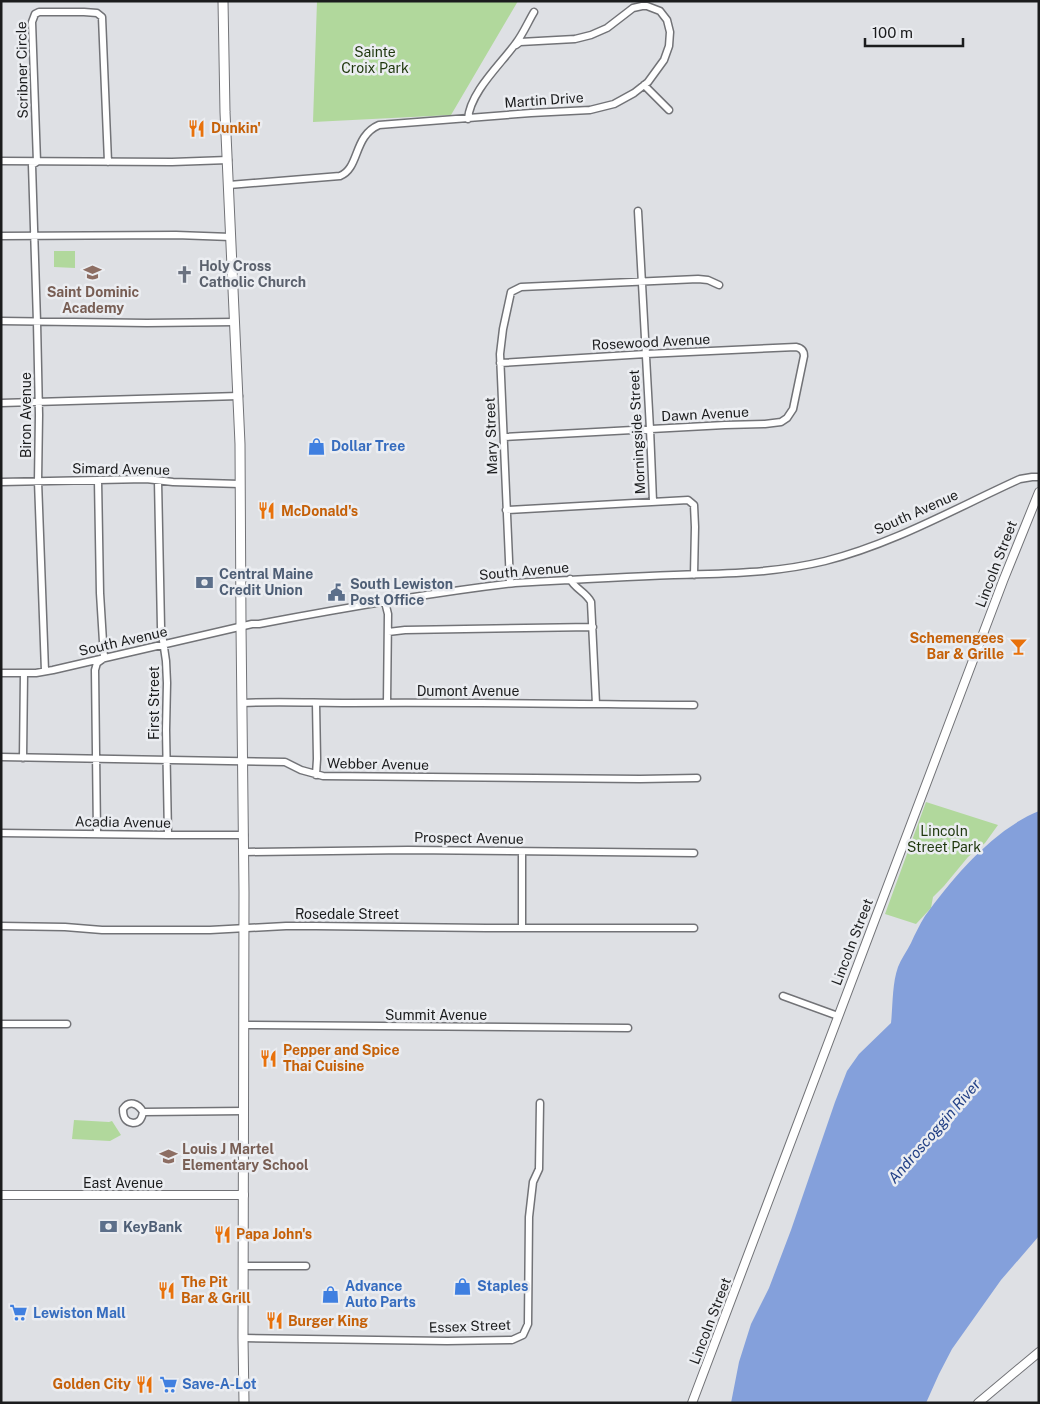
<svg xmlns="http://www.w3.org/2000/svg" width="1040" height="1404" viewBox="0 0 1040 1404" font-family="'Public Sans',sans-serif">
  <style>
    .green { fill: #b1d89c }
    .water { fill: #84a0db }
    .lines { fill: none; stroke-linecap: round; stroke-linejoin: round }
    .minor-casing { stroke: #727377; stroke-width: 9 }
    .major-casing { stroke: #727377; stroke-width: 10 }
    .highway-casing { stroke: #727377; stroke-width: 11 }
    .minor { stroke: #fff; stroke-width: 6 }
    .major { stroke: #fff; stroke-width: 8 }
    .highway { stroke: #fff; stroke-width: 9 }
    .labels { text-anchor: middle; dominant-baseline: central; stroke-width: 5; stroke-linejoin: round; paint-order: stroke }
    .park-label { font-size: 14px; fill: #1f370d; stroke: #ebedf1 }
    .street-label { font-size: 14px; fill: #1b1c1d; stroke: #ebedf1 }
    .food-label { font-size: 14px; font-weight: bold; fill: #c56008; stroke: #ebedf1; text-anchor: start }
    .worship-label { font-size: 14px; font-weight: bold; fill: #5b616d; stroke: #ebedf1; text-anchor: start }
    .education-label { font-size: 14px; font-weight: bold; fill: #785e54; stroke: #ebedf1 }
    .shop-label { font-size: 14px; font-weight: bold; fill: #366cbe; stroke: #ebedf1; text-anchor: start }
    .service-label { font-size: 14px; font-weight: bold; fill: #4e5e75; stroke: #ebedf1; text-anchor: start }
    .water-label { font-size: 15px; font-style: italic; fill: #234186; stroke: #ebedf1 }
  </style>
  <rect width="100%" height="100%" fill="#dee0e4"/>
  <!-- green -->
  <path class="green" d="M 317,1 L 518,1 L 451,115 L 313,122 Z
    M 54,251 L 75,251 L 75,268 L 54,267 Z
    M 926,802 L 998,825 L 985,843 L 968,857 L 944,886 L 933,897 L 931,908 L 916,924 L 885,914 Z
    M 74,1120 L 109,1122 L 112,1121 L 121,1135 L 110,1141 L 72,1139 Z"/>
  <!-- water -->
  <path class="water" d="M 1039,811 L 1039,1236 L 1001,1280 L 952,1349 L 939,1374 L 926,1403 L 731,1403 L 739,1362 L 751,1324 L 769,1288 L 791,1230 L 835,1102 L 847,1071 L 859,1054 L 891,1023 C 893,1005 892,984 898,967 C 901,959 907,951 911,943 C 915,934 920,924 925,916 C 953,877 994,829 1039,811 Z"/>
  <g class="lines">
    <defs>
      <path id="minor" d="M 644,85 L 669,110
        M 468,119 C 470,92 501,64 516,43 C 523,34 528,22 534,12
        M 1,161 L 172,162 L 228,160
        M 229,185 L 340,176 C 360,168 353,136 379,125 L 531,113 L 590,110 L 614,104 L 634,93 L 648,82 L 664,60 L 669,46 L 670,32 L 667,20 L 660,11 L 647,6 L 642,6 L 633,8 L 607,28 L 591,35 L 575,39 L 520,42 L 516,45
        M 638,211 L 650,429 L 653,501
        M 1,236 L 176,235 L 231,237
        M 1,321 L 147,323 L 235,322
        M 500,363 L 646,354 L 796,347 C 801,348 804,351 804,356 L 793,409 L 787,418 L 781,422 L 765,424 L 725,425 L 504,437
        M 1,403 L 239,396
        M 158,481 L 161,627 L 166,661 L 167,683 L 166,730 L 168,835
        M 1,482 L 146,479 L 173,482 L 240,484
        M 506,510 L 688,500 L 694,505 L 695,527 L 694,575
        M 570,579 C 575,589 586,592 591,602 L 596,704
        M 510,583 L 500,354 L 503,329 L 511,292 L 521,287 L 698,279 L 708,280 L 719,285
        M 385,602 L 388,614 L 387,703
        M 388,632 L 405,630 L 593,627
        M 45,671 L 38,481 L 39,415 L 37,322 L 32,165 L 37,162 L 32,22 L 35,14 L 39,12 L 84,12 L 97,13 L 102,17 L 108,162
        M 1,673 L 36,673 L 53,670 L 252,624 L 259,624 C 344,608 429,593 515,583 C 568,580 621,577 674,575 C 724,574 776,573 825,561 C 893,544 956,508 1020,479 L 1032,477 L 1039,477
        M 242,703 C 278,701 313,703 349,703 C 464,702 579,704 694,705
        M 1,757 L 285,762 L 301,770 L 323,776 L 640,779 L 697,778
        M 23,758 L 24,673
        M 316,775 L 317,759 L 316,703
        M 1,833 L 168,835 L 244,835
        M 97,834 L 95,670 L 97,663 L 104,658 L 100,593 L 98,480
        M 244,852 L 408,850 L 694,853
        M 1,926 L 65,927 L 102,930 L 210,930 L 286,926 L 316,926 L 486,928 L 694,928
        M 522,927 L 522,852
        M 783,996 L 838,1016
        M 1,1024 L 67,1024
        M 244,1025 L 628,1028
        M 143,1112 C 142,1118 140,1123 133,1123 C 125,1122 123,1117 123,1109 C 129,1100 138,1103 143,1112 L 244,1111
        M 243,1266 L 306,1266
        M 243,1338 L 447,1341 L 512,1340 L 523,1335 L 528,1324 L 529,1217 L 533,1182 L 539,1169 L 540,1103"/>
      <path id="major" d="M 1,1195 L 244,1195
        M 692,1403 L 1003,581 L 1039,492
        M 978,1403 L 1039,1352"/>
      <path id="highway" d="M 223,1 L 225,112 L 240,444 L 241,626 L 244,892 L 243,1338 L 244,1403"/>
    </defs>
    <!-- minor casing -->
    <use href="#minor" class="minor-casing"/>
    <!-- major casing -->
    <use href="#major" class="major-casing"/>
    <!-- highway casing -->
    <use href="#highway" class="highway-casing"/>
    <!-- minor -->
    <use href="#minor" class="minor"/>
    <!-- major -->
    <use href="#major" class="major"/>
    <!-- highway -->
    <use href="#highway" class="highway"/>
  </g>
  <!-- icons -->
  <defs>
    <symbol id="restaurant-bare" viewBox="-9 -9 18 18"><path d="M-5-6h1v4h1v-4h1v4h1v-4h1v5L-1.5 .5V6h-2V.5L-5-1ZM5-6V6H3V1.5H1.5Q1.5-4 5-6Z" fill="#e8710a" stroke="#ebedf1" stroke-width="2.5" paint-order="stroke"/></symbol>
    <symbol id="school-bare" viewBox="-9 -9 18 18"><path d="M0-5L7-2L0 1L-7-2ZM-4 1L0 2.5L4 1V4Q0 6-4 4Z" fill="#8d6e63" stroke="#ebedf1" stroke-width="2.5" paint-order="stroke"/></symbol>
    <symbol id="church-bare" viewBox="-9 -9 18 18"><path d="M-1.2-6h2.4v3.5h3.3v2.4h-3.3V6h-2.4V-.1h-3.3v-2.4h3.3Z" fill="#6b7280" stroke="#ebedf1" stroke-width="2.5" paint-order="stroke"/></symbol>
    <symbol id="shop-bare" viewBox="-9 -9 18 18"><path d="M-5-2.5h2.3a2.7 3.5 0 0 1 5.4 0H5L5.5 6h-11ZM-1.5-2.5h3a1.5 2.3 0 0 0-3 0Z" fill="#3f7fe0" stroke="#ebedf1" stroke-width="2.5" paint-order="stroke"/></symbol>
    <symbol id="bank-bare" viewBox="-9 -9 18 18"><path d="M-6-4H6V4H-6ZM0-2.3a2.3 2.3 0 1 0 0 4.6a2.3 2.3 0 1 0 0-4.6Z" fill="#5c6f8a" stroke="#ebedf1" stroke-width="2.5" paint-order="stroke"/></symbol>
    <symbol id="civic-bare" viewBox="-9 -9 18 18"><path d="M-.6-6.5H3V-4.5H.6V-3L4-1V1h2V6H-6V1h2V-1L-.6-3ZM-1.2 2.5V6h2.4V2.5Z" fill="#5c6f8a" stroke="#ebedf1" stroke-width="2.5" paint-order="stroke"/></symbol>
    <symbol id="bar-bare" viewBox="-9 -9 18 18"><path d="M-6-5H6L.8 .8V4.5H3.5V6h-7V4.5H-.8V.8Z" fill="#e8710a" stroke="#ebedf1" stroke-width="2.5" paint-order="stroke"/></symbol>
    <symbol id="supermarket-bare" viewBox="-9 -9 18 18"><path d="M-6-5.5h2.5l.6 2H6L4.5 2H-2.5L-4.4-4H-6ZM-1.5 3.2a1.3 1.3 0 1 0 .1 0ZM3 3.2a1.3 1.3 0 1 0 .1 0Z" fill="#3f7fe0" stroke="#ebedf1" stroke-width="2.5" paint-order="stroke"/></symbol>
  </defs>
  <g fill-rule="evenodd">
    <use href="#restaurant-bare" x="184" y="116" width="25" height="25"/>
    <use href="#school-bare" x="80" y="260" width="25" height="25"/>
    <use href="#church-bare" x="172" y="262" width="25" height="25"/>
    <use href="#shop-bare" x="304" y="434" width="25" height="25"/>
    <use href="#restaurant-bare" x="254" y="498" width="25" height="25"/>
    <use href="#bank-bare" x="192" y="570" width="25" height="25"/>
    <use href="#civic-bare" x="324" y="580" width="25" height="25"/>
    <use href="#bar-bare" x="1006" y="634" width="25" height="25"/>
    <use href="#restaurant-bare" x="256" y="1046" width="25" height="25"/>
    <use href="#school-bare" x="156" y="1144" width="25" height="25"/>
    <use href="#bank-bare" x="96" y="1214" width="25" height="25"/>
    <use href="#restaurant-bare" x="210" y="1222" width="25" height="25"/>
    <use href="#shop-bare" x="450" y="1274" width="25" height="25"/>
    <use href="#restaurant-bare" x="154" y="1278" width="25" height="25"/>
    <use href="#shop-bare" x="318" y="1282" width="25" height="25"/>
    <use href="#supermarket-bare" x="6" y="1300" width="25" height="25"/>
    <use href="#restaurant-bare" x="262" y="1308" width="25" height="25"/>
    <use href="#restaurant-bare" x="132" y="1372" width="25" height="25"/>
    <use href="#supermarket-bare" x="156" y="1372" width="25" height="25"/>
  </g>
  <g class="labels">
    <!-- park labels -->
    <g class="park-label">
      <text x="375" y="52">Sainte<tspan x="375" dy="16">Croix Park</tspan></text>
      <text x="944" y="831">Lincoln<tspan x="944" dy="16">Street Park</tspan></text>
    </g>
    <!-- street labels -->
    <g class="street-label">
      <text transform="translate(22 70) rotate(-91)">Scribner Circle</text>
      <text transform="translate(544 100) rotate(-4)">Martin Drive</text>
      <text transform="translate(651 342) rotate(-3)">Rosewood Avenue</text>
      <text transform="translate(705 414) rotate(-3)">Dawn Avenue</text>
      <text transform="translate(26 415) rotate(-90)">Biron Avenue</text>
      <text transform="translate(637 432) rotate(-93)">Morningside Street</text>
      <text transform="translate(491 436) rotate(-92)">Mary Street</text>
      <text transform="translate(121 469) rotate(1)">Simard Avenue</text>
      <text transform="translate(916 512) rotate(-24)">South Avenue</text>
      <text transform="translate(996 564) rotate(-69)">Lincoln Street</text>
      <text transform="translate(524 571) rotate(-5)">South Avenue</text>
      <text transform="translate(123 641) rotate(-13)">South Avenue</text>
      <text x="468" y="691">Dumont Avenue</text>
      <text transform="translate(154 703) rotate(-90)">First Street</text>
      <text transform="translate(378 764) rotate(1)">Webber Avenue</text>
      <text transform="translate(123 822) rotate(1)">Acadia Avenue</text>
      <text transform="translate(469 838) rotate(1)">Prospect Avenue</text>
      <text x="347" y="914">Rosedale Street</text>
      <text transform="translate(852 942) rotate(-69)">Lincoln Street</text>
      <text x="436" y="1015">Summit Avenue</text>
      <text x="123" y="1183">East Avenue</text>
      <text transform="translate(710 1321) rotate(-69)">Lincoln Street</text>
      <text transform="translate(470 1326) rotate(-2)">Essex Street</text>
    </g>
    <!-- food labels -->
    <g class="food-label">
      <text x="211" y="128">Dunkin'</text>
      <text x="281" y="511">McDonald's</text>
      <text x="1004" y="638" text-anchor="end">Schemengees<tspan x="1004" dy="16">Bar &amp; Grille</tspan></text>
      <text x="283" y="1050">Pepper and Spice<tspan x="283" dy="16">Thai Cuisine</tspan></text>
      <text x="236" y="1234">Papa John's</text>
      <text x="181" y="1282">The Pit<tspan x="181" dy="16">Bar &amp; Grill</tspan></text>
      <text x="288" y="1321">Burger King</text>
      <text x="131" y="1384" text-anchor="end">Golden City</text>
    </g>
    <!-- worship labels -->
    <g class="worship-label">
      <text x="199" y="266">Holy Cross<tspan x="199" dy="16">Catholic Church</tspan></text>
    </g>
    <!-- education labels -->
    <g class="education-label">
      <text x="93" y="292">Saint Dominic<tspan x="93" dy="16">Academy</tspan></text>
      <text x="182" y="1149" text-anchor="start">Louis J Martel<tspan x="182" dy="16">Elementary School</tspan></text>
    </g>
    <!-- shop labels -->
    <g class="shop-label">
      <text x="331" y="446">Dollar Tree</text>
      <text x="345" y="1286">Advance<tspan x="345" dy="16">Auto Parts</tspan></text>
      <text x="477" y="1286">Staples</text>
      <text x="33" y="1313">Lewiston Mall</text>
      <text x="182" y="1384">Save-A-Lot</text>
    </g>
    <!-- service labels -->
    <g class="service-label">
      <text x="219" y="574">Central Maine<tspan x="219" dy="16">Credit Union</tspan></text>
      <text x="350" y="584">South Lewiston<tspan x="350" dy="16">Post Office</tspan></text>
      <text x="123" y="1227">KeyBank</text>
    </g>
    <!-- water labels -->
    <g class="water-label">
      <text transform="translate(934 1131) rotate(-49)">Androscoggin River</text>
    </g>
  </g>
  <!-- border -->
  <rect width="1040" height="1404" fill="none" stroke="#1b1c1d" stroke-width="5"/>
  <!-- scale -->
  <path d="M865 38v8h98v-8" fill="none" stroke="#1b1c1d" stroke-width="2.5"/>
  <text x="872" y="38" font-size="15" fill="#1b1c1d" stroke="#ebedf1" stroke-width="4" paint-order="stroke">100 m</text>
</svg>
